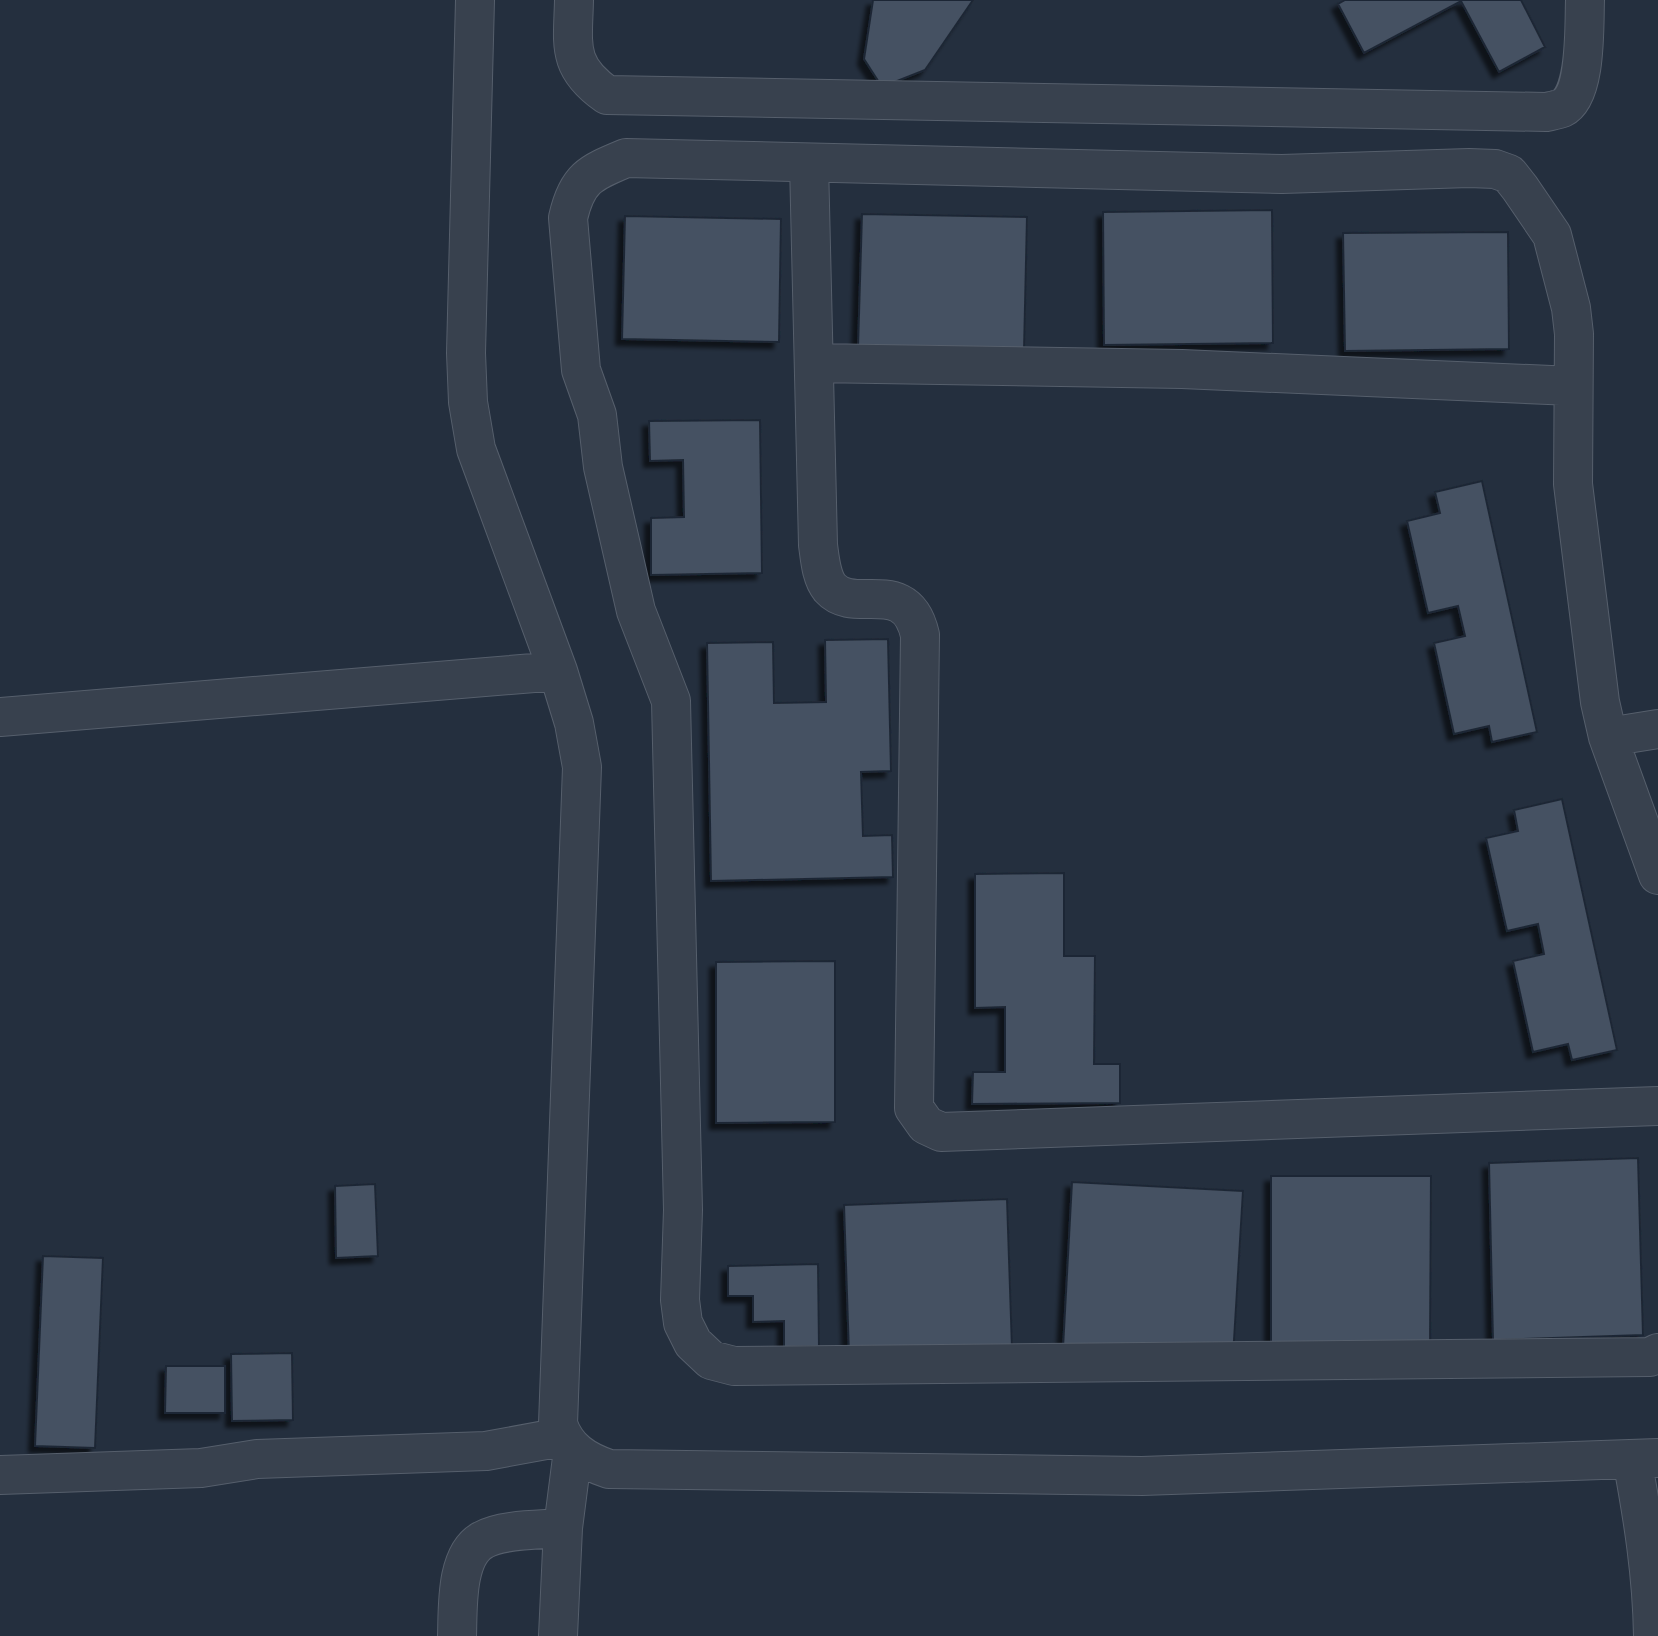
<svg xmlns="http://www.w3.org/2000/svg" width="1658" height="1636" viewBox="0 0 1658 1636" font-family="'Titillium Web',sans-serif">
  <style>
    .building { fill: #455162; stroke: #1f2835; stroke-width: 2; filter: url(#shadow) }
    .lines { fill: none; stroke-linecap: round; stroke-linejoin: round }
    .minor-casing { stroke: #565f6c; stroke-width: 40 }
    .minor { stroke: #38414e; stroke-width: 38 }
  </style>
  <defs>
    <filter id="shadow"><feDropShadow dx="-6" dy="6" stdDeviation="2" flood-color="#0009"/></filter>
  </defs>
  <rect width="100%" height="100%" fill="#242f3e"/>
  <!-- building -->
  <path class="building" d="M 873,0 L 973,0 L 925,70 L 882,87 L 864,59 Z
    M 1345,0 L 1521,0 L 1545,47 L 1499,72 L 1461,1 L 1364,53 L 1338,4 Z
    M 1272,210 L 1273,343 L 1104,345 L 1103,212 Z
    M 862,214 L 1027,217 L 1024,351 L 858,348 Z
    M 625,216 L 781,219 L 779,342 L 622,339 Z
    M 1508,232 L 1509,349 L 1345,351 L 1343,233 Z
    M 760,420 L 762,573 L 651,575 L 651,518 L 684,517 L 683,460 L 650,461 L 649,421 Z
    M 1482,481 L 1537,732 L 1492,742 L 1489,726 L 1454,734 L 1434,643 L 1465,636 L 1458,606 L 1428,613 L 1407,521 L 1440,513 L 1435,492 Z
    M 888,639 L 891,771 L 861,772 L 863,836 L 892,835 L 893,877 L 711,881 L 707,643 L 773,642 L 774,703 L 826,702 L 825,640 Z
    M 1562,799 L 1617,1050 L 1572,1060 L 1568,1044 L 1533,1052 L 1513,961 L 1544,954 L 1538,924 L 1507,931 L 1486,838 L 1518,831 L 1514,810 Z
    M 1064,873 L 1064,956 L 1095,956 L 1094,1064 L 1120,1064 L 1120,1103 L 972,1104 L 973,1072 L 1005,1072 L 1005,1007 L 975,1008 L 975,874 Z
    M 835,961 L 835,1122 L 716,1123 L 716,962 Z
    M 1638,1158 L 1643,1335 L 1493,1340 L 1489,1163 Z
    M 1271,1176 L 1431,1176 L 1430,1351 L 1271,1352 Z
    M 1072,1182 L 1243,1191 L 1233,1357 L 1063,1348 Z
    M 375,1184 L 378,1256 L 336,1258 L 335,1186 Z
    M 1007,1199 L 1012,1348 L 849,1354 L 844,1205 Z
    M 43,1256 L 103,1258 L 95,1448 L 35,1446 Z
    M 818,1264 L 819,1346 L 784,1347 L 784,1321 L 753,1322 L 753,1296 L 728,1296 L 728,1266 Z
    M 292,1353 L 293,1420 L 232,1421 L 231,1354 Z
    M 166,1366 L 225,1366 L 225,1413 L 165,1413 Z"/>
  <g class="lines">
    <defs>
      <path id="minor" d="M 475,0 L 466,353 L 468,402 L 476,449 L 558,671 L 574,723 L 582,767 L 558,1424 C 566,1449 585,1461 609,1469 L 1142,1476 L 1658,1458
        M 574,0 C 573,45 566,66 607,95 L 1546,112 C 1550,111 1557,110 1562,108 C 1587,96 1584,25 1585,0
        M 809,163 L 818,545 C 820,559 821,577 830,588 C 855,616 906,574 920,635 L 914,1108 L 926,1125 L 941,1132 L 1658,1106
        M 814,363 L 1182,369 L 1573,386
        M 0,717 L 558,671
        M 1608,737 L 1658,729
        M 1658,875 L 1608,737 L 1600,702 L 1573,484 L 1574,334 L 1571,308 L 1552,235 L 1520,188 L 1509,174 L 1495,169 L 1469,168 L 1282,174 L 626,158 C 590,173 577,178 568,218 L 581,370 L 597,415 L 603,467 L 636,611 L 671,701 L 683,1210 L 680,1300 L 683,1323 L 693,1343 L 711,1360 L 734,1366 L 1650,1357 L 1658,1353
        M 1632,1459 C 1643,1518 1652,1575 1653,1636
        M 0,1475 L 201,1468 L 257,1459 L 486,1451 L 562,1437
        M 457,1636 C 458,1609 455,1555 483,1540 C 502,1529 541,1530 563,1528
        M 558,1636 L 563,1528 L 573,1450"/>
    </defs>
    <!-- minor casing -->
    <use href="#minor" class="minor-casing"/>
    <!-- minor -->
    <use href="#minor" class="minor"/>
  </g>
</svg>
